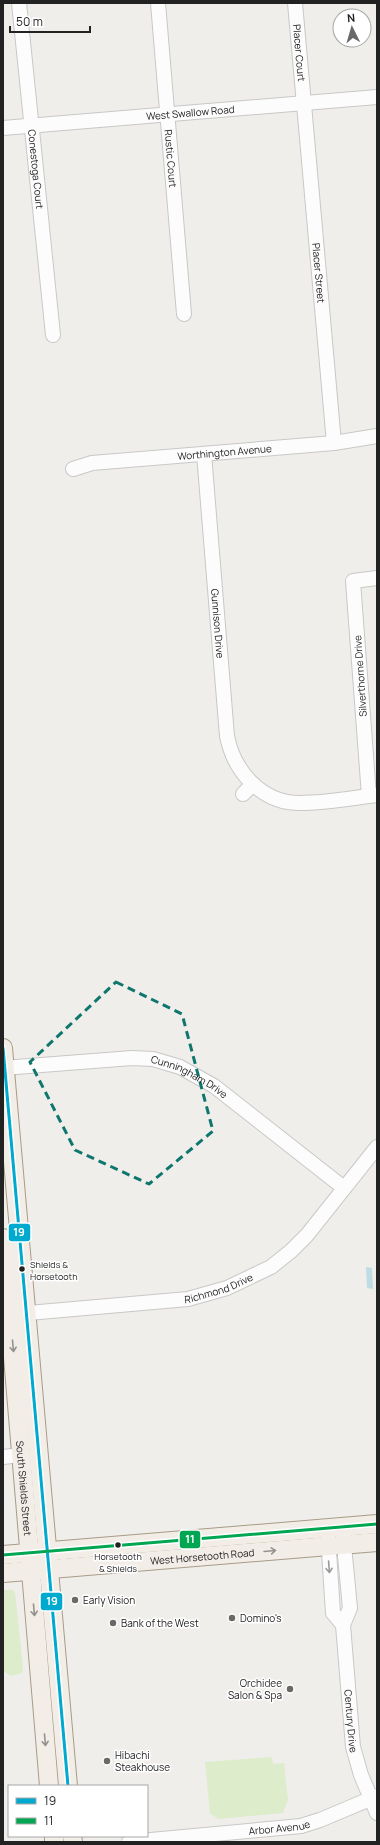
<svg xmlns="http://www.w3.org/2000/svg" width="380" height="1845" viewBox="0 0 380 1845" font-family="Manrope,sans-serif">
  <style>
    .grass { fill: #ddeccb }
    .water { fill: #bfdbe3 }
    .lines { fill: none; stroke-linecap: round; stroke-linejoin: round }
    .minor-casing { stroke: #c9c8c7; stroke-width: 16 }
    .major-casing { stroke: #a79c86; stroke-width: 20 }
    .minor { stroke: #fdfcfc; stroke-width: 14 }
    .major { stroke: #f3ede7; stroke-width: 18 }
    .bus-1-casing { stroke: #fff; stroke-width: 6 }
    .bus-2-casing { stroke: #fff; stroke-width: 6 }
    .bus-1 { stroke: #00a9ce; stroke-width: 3 }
    .bus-2 { stroke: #00a651; stroke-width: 3 }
    .oneway { stroke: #95928e }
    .oneway2 { stroke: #9a9a9a }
    .marked { fill: none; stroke: #0f766e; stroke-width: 3; stroke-dasharray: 8 5; stroke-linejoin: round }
    .bus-dot { fill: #222; stroke: #fff; stroke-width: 1.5 }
    .poi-dot { fill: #6a6968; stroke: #fff; stroke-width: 1.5 }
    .labels { text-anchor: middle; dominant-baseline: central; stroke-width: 3; stroke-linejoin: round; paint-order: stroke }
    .bus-label { font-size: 9px; fill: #222; stroke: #fff; text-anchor: start }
    .street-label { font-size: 10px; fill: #222; stroke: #fff }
    .poi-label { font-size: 10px; fill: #222; stroke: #fff; text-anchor: start }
    .line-badge { stroke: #fff; stroke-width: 1.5 }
    .badge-label { font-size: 11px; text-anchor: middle; font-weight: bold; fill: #fff }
  </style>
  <rect width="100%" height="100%" fill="#f0eeeb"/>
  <!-- grass -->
  <path class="grass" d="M 3,1590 L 13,1590 L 15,1592 L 23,1667 L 22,1673 L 11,1676 L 3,1671 Z
    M 272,1757 L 273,1764 L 284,1763 L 288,1800 L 283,1813 L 219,1819 L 210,1814 L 205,1762 Z"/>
  <!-- water -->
  <path class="water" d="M 366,1267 L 372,1268 L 373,1289 L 367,1288 Z"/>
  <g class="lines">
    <defs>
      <g id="minor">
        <path id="s1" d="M 19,3 L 53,335"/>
        <path id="s2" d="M 158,3 L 184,314"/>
        <path id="s3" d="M 295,3 L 334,443"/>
        <path id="s4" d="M 3,128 L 377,97"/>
        <path id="s5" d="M 204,454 L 227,736 C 234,772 262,803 300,803 C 326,803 352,798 377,795"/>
        <path id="s6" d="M 73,469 L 92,463 L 334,443 L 377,436"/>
        <path d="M 243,794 L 253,784"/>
        <path d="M 369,796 L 353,581 L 377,578"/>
        <path id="s7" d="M 3,1068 L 132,1058 L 153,1059 L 180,1067 L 214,1086 L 344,1188"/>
        <path id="s8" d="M 17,1314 L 188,1299 L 227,1288 L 271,1267 L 291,1251 L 307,1235 L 377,1147"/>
        <path d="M 3,1457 L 21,1455"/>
        <path id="s9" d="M 343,1535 L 350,1608 L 343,1625 L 353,1747 L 361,1775 L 377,1813"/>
        <path d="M 328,1536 L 333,1613 L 343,1625"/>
        <path id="s10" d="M 129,1842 L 301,1826 L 320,1820 L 377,1796"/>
      </g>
      <g id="major">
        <path d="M 3,1048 L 68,1786"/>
        <path id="s11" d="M 3,1238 L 49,1786"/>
        <path d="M 3,1555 L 377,1524"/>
        <path id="s12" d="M 3,1573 L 377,1542"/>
        <path d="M 54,1836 L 54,1842"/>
        <path d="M 72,1836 L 73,1842"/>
      </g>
    </defs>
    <!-- minor casing -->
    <use href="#minor" class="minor-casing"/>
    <!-- major casing -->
    <use href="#major" class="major-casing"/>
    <!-- minor -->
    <use href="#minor" class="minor"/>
    <!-- major -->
    <use href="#major" class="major"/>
    <defs>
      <path id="bus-1" d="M 3,1048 L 68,1786"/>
      <path id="bus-2" d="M 3,1555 L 377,1524"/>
    </defs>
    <!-- bus-1 casing -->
    <use href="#bus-1" class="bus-1-casing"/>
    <!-- bus-2 casing -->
    <use href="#bus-2" class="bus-2-casing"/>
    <!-- bus-1 -->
    <use href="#bus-1" class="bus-1"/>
    <!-- bus-2 -->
    <use href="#bus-2" class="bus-2"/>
  </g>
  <!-- one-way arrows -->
  <defs><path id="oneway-shaft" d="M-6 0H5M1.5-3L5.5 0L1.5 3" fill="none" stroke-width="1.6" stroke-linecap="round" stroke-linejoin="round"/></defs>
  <g class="oneway">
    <use href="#oneway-shaft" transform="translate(13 1346) rotate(85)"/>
    <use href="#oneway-shaft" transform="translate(270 1551) rotate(-5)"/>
    <use href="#oneway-shaft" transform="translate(34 1610) rotate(85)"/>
    <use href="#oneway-shaft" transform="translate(45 1740) rotate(85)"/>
  </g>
  <use class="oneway2" href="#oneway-shaft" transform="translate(329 1567) rotate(86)"/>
  <!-- marked area -->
  <path class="marked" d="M 116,982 L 182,1014 L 213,1131 L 149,1184 L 75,1150 L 30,1062 Z"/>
  <!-- markers -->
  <g class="bus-dot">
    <circle cx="22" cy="1269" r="3.5"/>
    <circle cx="118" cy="1545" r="3.5"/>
  </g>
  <g class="poi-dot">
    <circle cx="75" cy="1600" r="4"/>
    <circle cx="232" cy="1618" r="4"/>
    <circle cx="113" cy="1623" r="4"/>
    <circle cx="290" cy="1689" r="4"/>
    <circle cx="107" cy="1761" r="4"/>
  </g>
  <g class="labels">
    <!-- bus labels -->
    <g class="bus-label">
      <text x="30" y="1264">Shields &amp;<tspan x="30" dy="12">Horsetooth</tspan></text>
      <text x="118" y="1556" text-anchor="middle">Horsetooth<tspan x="118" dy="12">&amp; Shields</tspan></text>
    </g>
    <!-- street labels -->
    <g class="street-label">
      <text stroke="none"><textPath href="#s3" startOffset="50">Placer Court</textPath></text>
      <text stroke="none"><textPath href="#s4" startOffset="188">West Swallow Road</textPath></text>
      <text stroke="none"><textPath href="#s2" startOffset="156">Rustic Court</textPath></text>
      <text stroke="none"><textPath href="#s1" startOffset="167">Conestoga Court</textPath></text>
      <text stroke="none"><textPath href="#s3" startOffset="271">Placer Street</textPath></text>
      <text stroke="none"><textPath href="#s6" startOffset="153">Worthington Avenue</textPath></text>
      <text stroke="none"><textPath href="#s5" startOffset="170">Gunnison Drive</textPath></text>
      <text transform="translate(360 676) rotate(-94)">Silverthorne Drive</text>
      <text stroke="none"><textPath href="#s7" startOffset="191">Cunningham Drive</textPath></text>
      <text stroke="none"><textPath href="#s8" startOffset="204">Richmond Drive</textPath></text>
      <text stroke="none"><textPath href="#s11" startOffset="251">South Shields Street</textPath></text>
      <text stroke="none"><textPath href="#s12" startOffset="200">West Horsetooth Road</textPath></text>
      <text stroke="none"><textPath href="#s9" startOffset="188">Century Drive</textPath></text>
      <text stroke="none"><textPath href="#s10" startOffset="151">Arbor Avenue</textPath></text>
    </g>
    <!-- poi labels -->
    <g class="poi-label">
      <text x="83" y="1600">Early Vision</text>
      <text x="240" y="1618">Domino's</text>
      <text x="121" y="1623">Bank of the West</text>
      <text x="282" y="1683" text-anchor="end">Orchidee<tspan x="282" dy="12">Salon &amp; Spa</tspan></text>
      <text x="115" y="1755">Hibachi<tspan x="115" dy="12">Steakhouse</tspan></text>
    </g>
  </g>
  <g class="line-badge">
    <rect x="8" y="1223" width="23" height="19" rx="4" fill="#00a9ce"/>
    <rect x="179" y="1530" width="22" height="19" rx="4" fill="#00a651"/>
    <rect x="40" y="1592" width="23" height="19" rx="4" fill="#00a9ce"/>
  </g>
  <g class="badge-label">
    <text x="19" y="1236">19</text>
    <text x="190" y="1543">11</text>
    <text x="52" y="1605">19</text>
  </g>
  <!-- border -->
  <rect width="380" height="1845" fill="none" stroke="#222222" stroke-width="8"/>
  <!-- legend -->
  <rect x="8" y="1785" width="140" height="52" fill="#ffffff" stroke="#a7a7a7"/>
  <rect x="16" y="1798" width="20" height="6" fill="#00a9ce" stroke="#a7a7a7"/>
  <text x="44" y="1805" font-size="12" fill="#222222">19</text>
  <rect x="16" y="1818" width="20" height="6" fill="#00a651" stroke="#a7a7a7"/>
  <text x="44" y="1825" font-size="12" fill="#222222">11</text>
  <!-- north arrow -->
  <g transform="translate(352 28) rotate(355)"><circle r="19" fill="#ffffff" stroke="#a7a7a7"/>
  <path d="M0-3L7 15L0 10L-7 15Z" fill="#6a6968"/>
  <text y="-6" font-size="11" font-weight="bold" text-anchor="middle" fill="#222222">N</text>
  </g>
  <!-- scale -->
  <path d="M10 26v6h80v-6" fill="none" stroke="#222222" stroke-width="2"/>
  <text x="16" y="26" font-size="12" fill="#222222" stroke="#ffffff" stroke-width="3" paint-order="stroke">50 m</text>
</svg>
